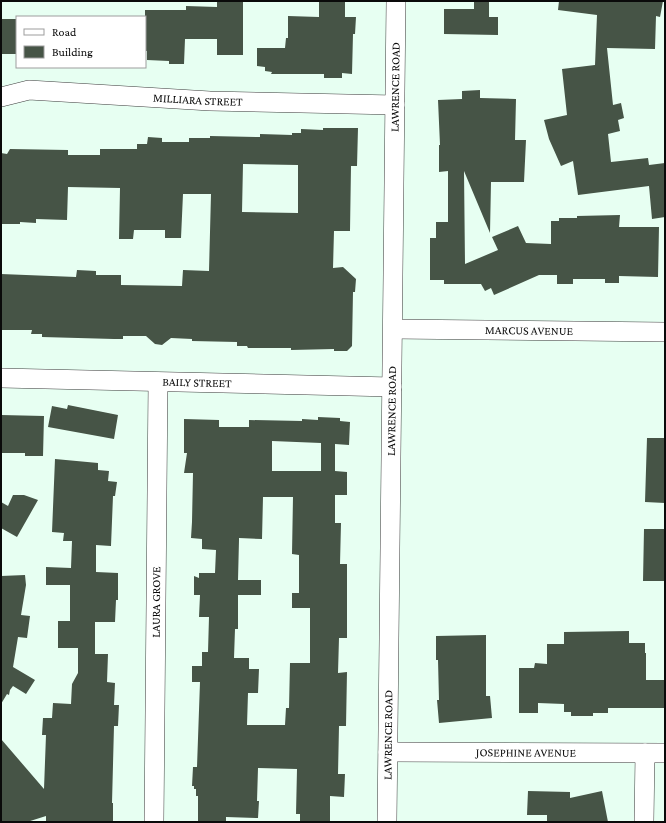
<svg xmlns="http://www.w3.org/2000/svg" width="666" height="823" viewBox="0 0 666 823" font-family="'Crimson Pro',serif">
  <style>
    .building { fill: #465446; fill-rule: evenodd }
    .lines { fill: none; stroke-linecap: round; stroke-linejoin: round }
    .minor-casing { stroke: #3d3d3d; stroke-width: 20 }
    .minor { stroke: #fff; stroke-width: 19 }
    .labels { text-anchor: middle; dominant-baseline: central; stroke-width: 4; stroke-linejoin: round; paint-order: stroke }
    .street-label { font-size: 12px; fill: #0a0a0a; stroke: #fff }
  </style>
  <rect width="100%" height="100%" fill="#e7fff2"/>
  <!-- building -->
  <path class="building" d="M 217,1 L 243,1 L 243,55 L 217,55 L 217,39 L 185,39 L 184,64 L 169,64 L 169,61 L 147,60 L 147,51 L 145,51 L 145,10 L 186,10 L 186,6 L 217,7 Z
    M 319,1 L 345,1 L 345,17 L 356,17 L 355,34 L 353,34 L 352,74 L 342,73 L 342,78 L 324,78 L 324,74 L 271,74 L 272,72 L 265,71 L 265,67 L 257,66 L 257,48 L 285,48 L 286,38 L 288,38 L 288,16 L 319,17 Z
    M 474,1 L 489,1 L 489,17 L 498,17 L 498,35 L 444,34 L 444,9 L 474,9 Z
    M 559,1 L 663,1 L 660,17 L 656,16 L 655,49 L 607,48 L 613,105 L 621,103 L 624,118 L 618,120 L 620,131 L 608,134 L 611,162 L 648,158 L 649,165 L 665,163 L 665,217 L 652,219 L 649,186 L 578,195 L 573,161 L 561,166 L 549,139 L 544,120 L 567,115 L 562,69 L 595,65 L 597,15 L 558,10 Z
    M 1,19 L 17,19 L 17,54 L 1,54 Z
    M 480,90 L 480,98 L 516,99 L 515,140 L 526,140 L 524,182 L 491,182 L 490,233 L 464,171 L 465,264 L 498,250 L 492,237 L 518,226 L 526,243 L 551,244 L 551,221 L 559,221 L 559,218 L 577,218 L 577,216 L 620,215 L 619,227 L 659,227 L 658,277 L 619,276 L 619,283 L 605,283 L 605,279 L 573,279 L 573,284 L 557,284 L 557,275 L 539,275 L 494,295 L 491,288 L 485,291 L 481,284 L 444,284 L 444,280 L 430,280 L 430,238 L 436,238 L 436,222 L 448,222 L 448,171 L 439,172 L 439,145 L 440,145 L 438,100 L 462,99 L 462,91 Z
    M 323,128 L 358,128 L 357,166 L 351,166 L 350,231 L 334,231 L 333,268 L 343,267 L 356,279 L 355,292 L 353,292 L 352,346 L 347,351 L 334,351 L 334,349 L 291,350 L 291,348 L 248,348 L 247,346 L 237,346 L 237,342 L 192,341 L 192,339 L 171,338 L 162,345 L 155,344 L 146,336 L 123,336 L 123,339 L 114,339 L 42,337 L 42,334 L 31,334 L 32,330 L 1,330 L 1,274 L 76,277 L 77,270 L 96,271 L 96,275 L 121,275 L 121,285 L 182,286 L 183,270 L 209,271 L 211,194 L 183,194 L 181,238 L 165,238 L 165,230 L 134,230 L 133,239 L 119,239 L 120,188 L 68,187 L 67,220 L 36,219 L 36,223 L 20,222 L 20,224 L 1,224 L 1,153 L 7,154 L 10,149 L 68,150 L 68,155 L 100,155 L 100,149 L 137,149 L 137,144 L 147,144 L 148,137 L 162,138 L 162,142 L 189,142 L 189,138 L 210,138 L 210,136 L 260,137 L 260,134 L 292,135 L 292,133 L 301,133 L 301,129 L 323,130 ZM 243,164 L 298,165 L 298,213 L 242,212 Z
    M 68,405 L 118,415 L 114,439 L 48,427 L 52,406 L 67,409 Z
    M 1,415 L 44,416 L 43,456 L 25,456 L 25,453 L 1,453 Z
    M 318,417 L 340,418 L 340,421 L 350,422 L 349,445 L 335,444 L 335,471 L 347,472 L 347,495 L 335,495 L 335,523 L 341,523 L 340,564 L 347,564 L 347,638 L 339,638 L 338,673 L 347,672 L 346,726 L 339,726 L 338,774 L 345,774 L 344,797 L 330,796 L 330,822 L 300,822 L 300,814 L 296,814 L 297,769 L 258,768 L 257,801 L 259,801 L 258,818 L 226,817 L 226,822 L 198,822 L 198,796 L 196,796 L 196,789 L 194,789 L 194,786 L 192,786 L 193,767 L 197,767 L 200,682 L 192,682 L 192,666 L 202,666 L 202,652 L 208,652 L 209,617 L 199,617 L 200,595 L 194,595 L 194,576 L 199,578 L 199,573 L 215,573 L 216,550 L 202,549 L 202,539 L 191,538 L 192,522 L 193,473 L 184,473 L 187,453 L 184,453 L 184,419 L 219,420 L 219,427 L 249,427 L 249,420 L 302,421 L 302,419 L 318,420 ZM 272,441 L 321,443 L 321,471 L 272,471 ZM 263,497 L 293,497 L 292,554 L 299,555 L 299,593 L 292,593 L 292,608 L 310,608 L 310,663 L 290,663 L 289,708 L 286,708 L 285,725 L 247,725 L 248,693 L 258,693 L 259,669 L 249,669 L 249,658 L 234,658 L 235,629 L 238,629 L 238,595 L 261,595 L 261,580 L 238,580 L 239,540 L 239,538 L 262,539 Z
    M 647,438 L 665,438 L 665,503 L 645,502 Z
    M 55,459 L 98,463 L 98,470 L 109,471 L 108,481 L 117,482 L 115,496 L 113,496 L 111,546 L 96,545 L 96,572 L 118,573 L 118,600 L 116,600 L 115,622 L 95,622 L 95,654 L 108,654 L 107,682 L 115,683 L 114,705 L 119,705 L 118,726 L 114,726 L 112,803 L 113,803 L 113,822 L 46,822 L 46,816 L 27,822 L 1,822 L 1,739 L 44,789 L 46,735 L 42,735 L 43,718 L 52,718 L 53,703 L 71,704 L 72,684 L 78,673 L 78,648 L 58,648 L 58,621 L 70,621 L 70,585 L 46,585 L 46,567 L 71,568 L 72,541 L 63,541 L 64,533 L 52,532 Z
    M 13,495 L 24,495 L 38,500 L 17,537 L 1,528 L 1,502 L 8,506 Z
    M 644,529 L 665,529 L 665,581 L 643,581 Z
    M 25,575 L 26,585 L 21,615 L 30,616 L 27,638 L 18,637 L 13,667 L 35,680 L 26,694 L 13,686 L 10,690 L 9,695 L 7,694 L 1,704 L 1,576 Z
    M 629,631 L 629,643 L 645,643 L 645,653 L 646,653 L 646,680 L 665,680 L 665,708 L 608,708 L 608,713 L 593,713 L 593,716 L 571,716 L 571,712 L 564,712 L 564,704 L 538,703 L 538,713 L 519,713 L 519,668 L 534,668 L 535,663 L 547,664 L 547,644 L 564,644 L 564,632 Z
    M 486,635 L 486,696 L 490,696 L 492,718 L 439,723 L 437,700 L 439,700 L 438,660 L 436,660 L 436,636 Z
    M 528,791 L 570,792 L 570,798 L 602,791 L 608,822 L 547,821 L 547,815 L 527,815 Z"/>
  <g class="lines">
    <defs>
      <g id="minor">
        <path id="s1" d="M 1,97 L 29,90 L 210,101 L 395,105"/>
        <path id="s2" d="M 393,329 L 665,332"/>
        <path id="s3" d="M 1,378 L 392,387"/>
        <path id="s4" d="M 388,752 L 665,753"/>
        <path id="s5" d="M 154,822 L 158,382"/>
        <path id="s6" d="M 387,822 L 396,1"/>
        <path d="M 644,822 L 645,753"/>
      </g>
    </defs>
    <!-- minor casing -->
    <use href="#minor" class="minor-casing"/>
    <!-- minor -->
    <use href="#minor" class="minor"/>
  </g>
  <g class="labels">
    <!-- street labels -->
    <g class="street-label">
      <text stroke="none"><textPath href="#s6" startOffset="735">LAWRENCE ROAD</textPath></text>
      <text stroke="none"><textPath href="#s1" startOffset="198">MILLIARA STREET</textPath></text>
      <text stroke="none"><textPath href="#s2" startOffset="136">MARCUS AVENUE</textPath></text>
      <text stroke="none"><textPath href="#s3" startOffset="196">BAILY STREET</textPath></text>
      <text stroke="none"><textPath href="#s6" startOffset="411">LAWRENCE ROAD</textPath></text>
      <text stroke="none"><textPath href="#s5" startOffset="220">LAURA GROVE</textPath></text>
      <text stroke="none"><textPath href="#s6" startOffset="87">LAWRENCE ROAD</textPath></text>
      <text stroke="none"><textPath href="#s4" startOffset="138">JOSEPHINE AVENUE</textPath></text>
    </g>
  </g>
  <!-- border -->
  <rect width="666" height="823" fill="none" stroke="#0a0a0a" stroke-width="4"/>
  <!-- legend -->
  <rect x="16" y="16" width="130" height="52" fill="#ffffff" stroke="#9d9d9d"/>
  <rect x="24" y="29" width="20" height="6" fill="#ffffff" stroke="#9d9d9d"/>
  <text x="52" y="36" font-size="12" fill="#0a0a0a">Road</text>
  <rect x="24" y="46" width="20" height="12" fill="#465446" stroke="#9d9d9d"/>
  <text x="52" y="56" font-size="12" fill="#0a0a0a">Building</text>
</svg>
